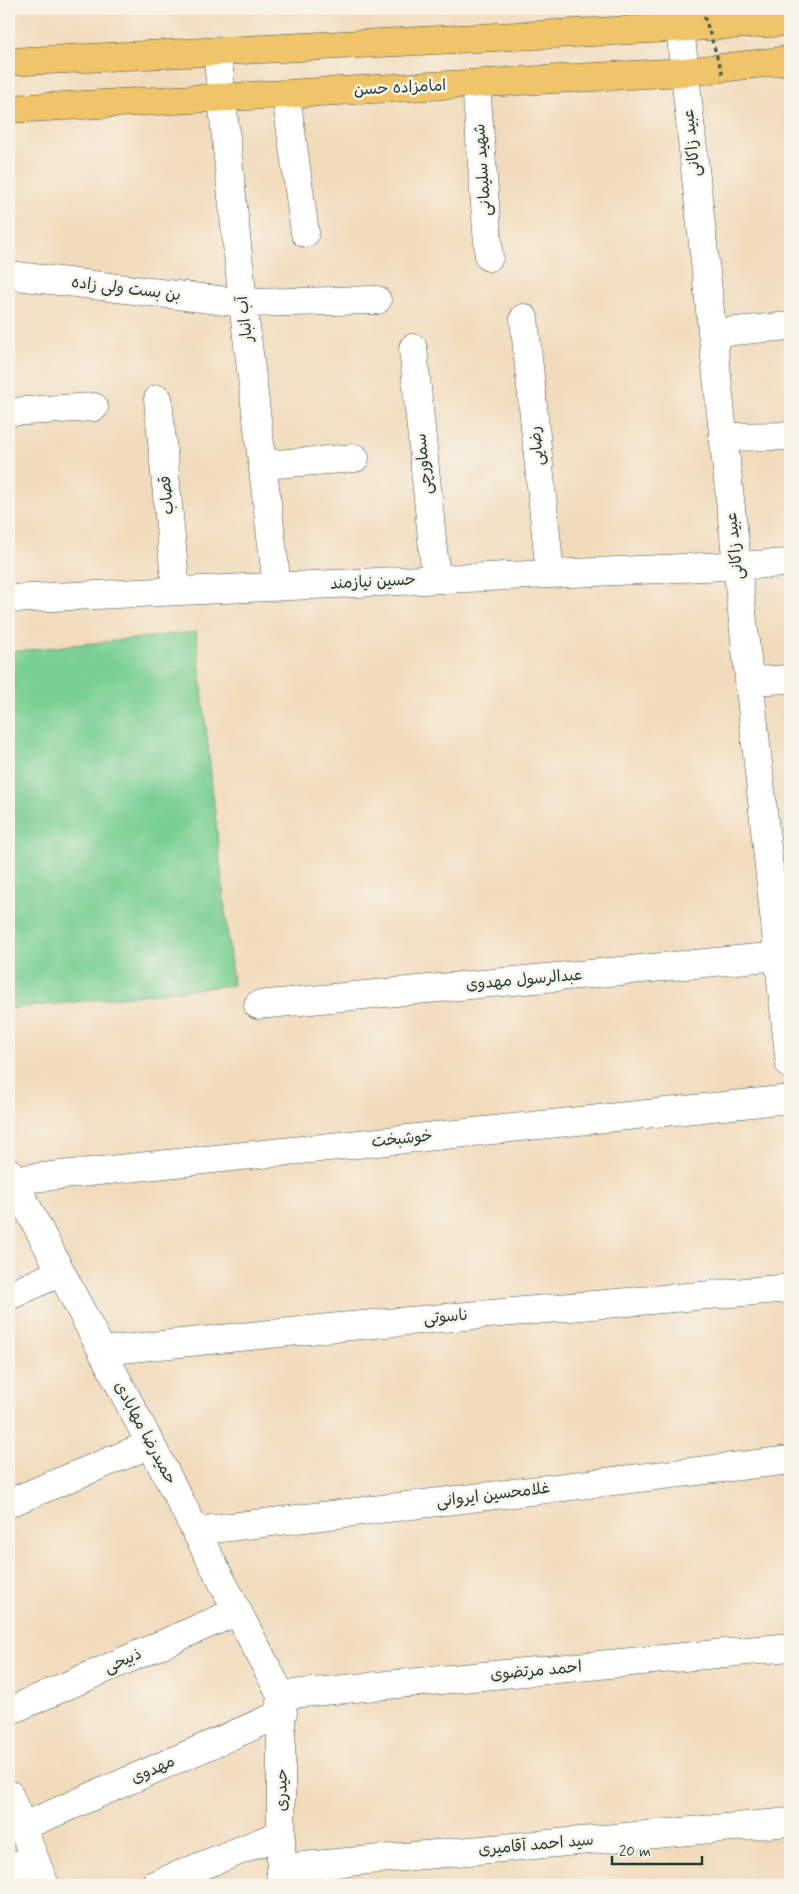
<svg xmlns="http://www.w3.org/2000/svg" width="799" height="1894" viewBox="0 0 799 1894" font-family="Mynerve,'Playpen Sans Arabic',sans-serif">
  <style>
    .green { fill: #78cf93; stroke: #4c8664 }
    .lines { fill: none; stroke-linecap: round; stroke-linejoin: round }
    .minor-casing { stroke: #3f5548; stroke-width: 29 }
    .major-casing { stroke: #3f5548; stroke-width: 29 }
    .minor { stroke: #fff; stroke-width: 28 }
    .major { stroke: #f0c469; stroke-width: 28 }
    .path-bridge { stroke: #3f5548; stroke-width: 3; stroke-dasharray: 4 4; stroke-linecap: butt }
    .labels { text-anchor: middle; dominant-baseline: central; stroke-width: 5; stroke-linejoin: round; paint-order: stroke }
    .street-label { font-size: 16px; fill: #1f3d34; stroke: #f7f3e8 }
  </style>
  <rect width="100%" height="100%" fill="#f7f3e8"/>
  <filter id="ink" filterUnits="userSpaceOnUse"><feTurbulence type="fractalNoise" baseFrequency=".02" numOctaves="2"/><feDisplacementMap in="SourceGraphic" scale="10" xChannelSelector="R" yChannelSelector="G"/><feConvolveMatrix kernelMatrix="1 2 1 2 8 2 1 2 1" color-interpolation-filters="sRGB"/></filter>
  <filter id="wash" filterUnits="userSpaceOnUse"><feTurbulence type="fractalNoise" baseFrequency=".0096" numOctaves="4" result="noise"/><feDisplacementMap in="SourceGraphic" scale="20" xChannelSelector="R" yChannelSelector="G"/><feGaussianBlur stdDeviation="1.12" result="paint"/><feColorMatrix in="noise" values="0 0 0 0 0 0 0 0 0 0 0 0 0 0 0 0 0 1.4 0 .05"/><feComposite in="paint" operator="in"/></filter>
  <g filter="url(#wash)">
    <rect width="100%" height="100%" fill="#f2dbbb"/>
    <!-- green -->
    <path class="green" d="M 196,632 L 233,985 L 9,1009 L 9,652 Z"/>
  </g>
  <g filter="url(#ink)">
    <g class="lines">
      <defs>
        <path id="minor" d="M 680,27 L 790,1065
          M 217,51 L 243,303 L 277,586
          M 476,84 L 489,257
          M 286,95 L 305,233
          M 9,275 L 243,303 L 377,300
          M 524,318 L 550,574
          M 712,333 L 790,326
          M 413,348 L 436,579
          M 158,399 L 176,591
          M 9,412 L 94,407
          M 723,437 L 790,436
          M 263,465 L 355,458
          M 9,599 L 790,563
          M 749,681 L 790,679
          M 258,1005 L 790,955
          M 9,1172 L 281,1695 L 281,1885
          M 13,1180 L 790,1099
          M 9,1296 L 61,1272
          M 102,1351 L 339,1327 L 790,1288
          M 9,1503 L 151,1444
          M 196,1531 L 790,1460
          M 281,1695 L 790,1647
          M 9,1711 L 238,1611
          M 9,1794 L 45,1885
          M 22,1827 L 283,1713
          M 281,1868 L 790,1822
          M 9,1869 L 34,1859
          M 154,1885 L 281,1834"/>
        <path id="major" d="M 9,62 L 790,22
          M 9,109 L 685,72 L 790,60"/>
      </defs>
      <!-- minor casing -->
      <use href="#minor" class="minor-casing"/>
      <!-- major casing -->
      <use href="#major" class="major-casing"/>
      <!-- minor -->
      <use href="#minor" class="minor"/>
      <!-- major -->
      <use href="#major" class="major"/>
      <!-- path-bridge -->
      <path class="path-bridge" d="M 702,9 L 723,75"/>
    </g>
  </g>
  <g class="labels">
    <!-- street labels -->
    <g class="street-label">
      <text transform="translate(400 88) rotate(-3)">امامزاده حسن</text>
      <text transform="translate(692 143) rotate(-96)">عبید زاکانی</text>
      <text transform="translate(483 170) rotate(-94)">شهید سلیمانی</text>
      <text transform="translate(126 289) rotate(7)">بن بست ولی زاده</text>
      <text transform="translate(245 319) rotate(-97)">آب انبار</text>
      <text transform="translate(537 446) rotate(-96)">رضایی</text>
      <text transform="translate(424 464) rotate(-96)">سماورچی</text>
      <text transform="translate(167 495) rotate(-95)">قصاب</text>
      <text transform="translate(735 546) rotate(-96)">عبید زاکانی</text>
      <text transform="translate(373 582) rotate(-3)">حسین نیازمند</text>
      <text transform="translate(524 980) rotate(-5)">عبدالرسول مهدوی</text>
      <text transform="translate(402 1139) rotate(-6)">خوشبخت</text>
      <text transform="translate(446 1317) rotate(-5)">ناسوتی</text>
      <text transform="translate(145 1433) rotate(62)">حمیدرضا مهابادی</text>
      <text transform="translate(493 1495) rotate(-7)">غلامحسین ایروانی</text>
      <text transform="translate(123 1661) rotate(-24)">ذبیحی</text>
      <text transform="translate(536 1671) rotate(-5)">احمد مرتضوی</text>
      <text transform="translate(153 1770) rotate(-24)">مهدوی</text>
      <text transform="translate(282 1790) rotate(-89)">حیدری</text>
      <text transform="translate(536 1845) rotate(-5)">سید احمد آقامیری</text>
    </g>
  </g>
  <!-- margin -->
  <rect width="799" height="1894" fill="none" stroke="#f7f3e8" stroke-width="30"/>
  <!-- scale -->
  <path d="M612 1856v8h90v-8" fill="none" stroke="#1f3d34" stroke-width="2.5"/>
  <text x="619" y="1856" font-size="15" fill="#1f3d34" stroke="#f7f3e8" stroke-width="4" paint-order="stroke">20 m</text>
</svg>
